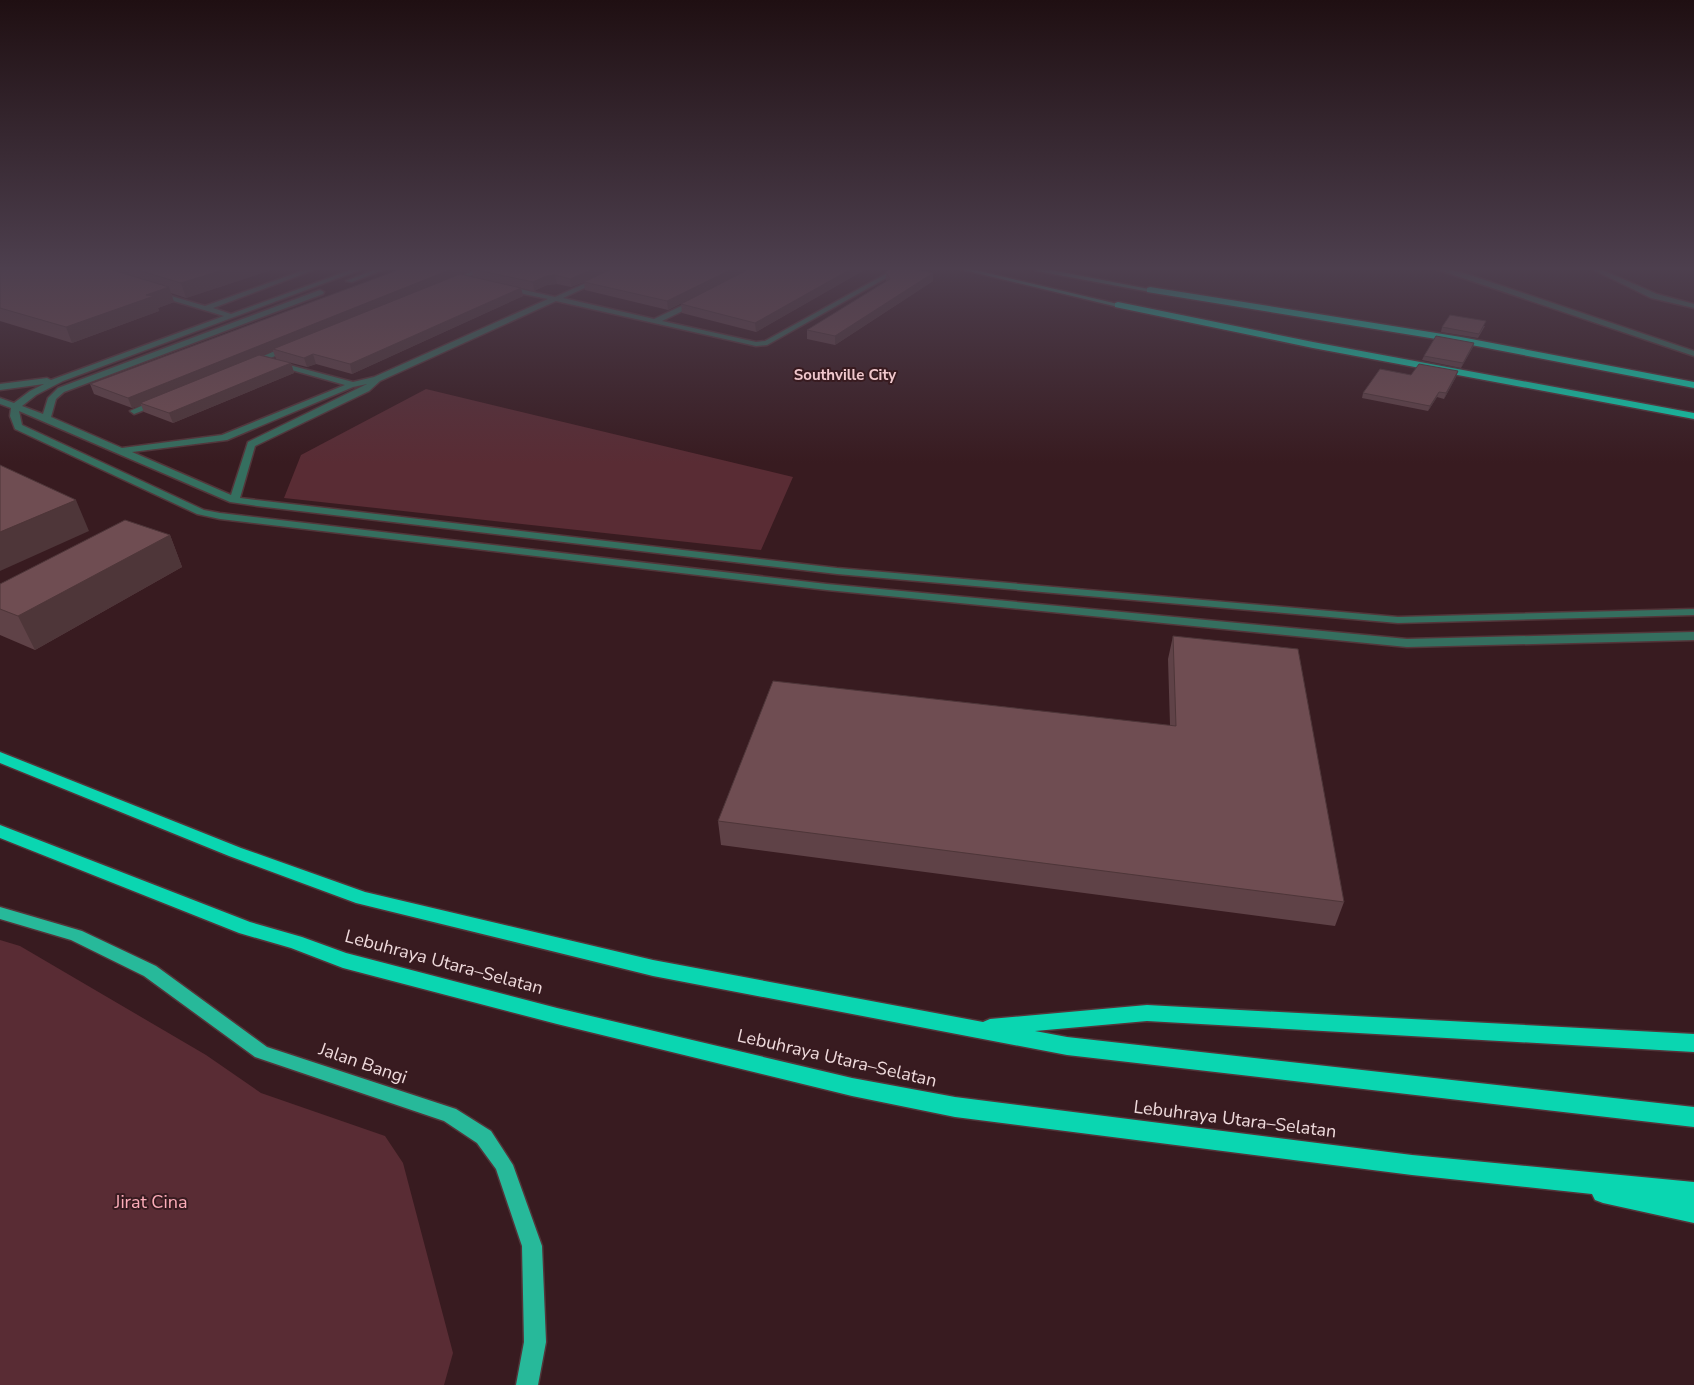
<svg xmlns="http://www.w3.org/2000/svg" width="1694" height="1385" viewBox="0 0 1694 1385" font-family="'Nunito Sans',sans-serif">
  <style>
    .green { fill: #592c34 }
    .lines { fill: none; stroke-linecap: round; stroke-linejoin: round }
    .street-casing { stroke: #52363a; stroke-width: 3 }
    .secondary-casing { stroke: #52363a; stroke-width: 3 }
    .primary-casing { stroke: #52363a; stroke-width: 3 }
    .highway-casing { stroke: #52363a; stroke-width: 3 }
    .street { fill: #356f5f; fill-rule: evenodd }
    .secondary { fill: #329980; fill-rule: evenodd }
    .primary { fill: #27b99a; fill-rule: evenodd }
    .highway { fill: #0ad6b1; fill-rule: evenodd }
    .wall { fill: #5f4247; fill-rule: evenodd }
    .shaded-wall { fill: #4e3639 }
    .building { fill: #6f4d52; stroke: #4e3639 }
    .labels { text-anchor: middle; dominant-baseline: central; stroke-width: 4; stroke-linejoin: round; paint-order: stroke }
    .far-quarter-label { font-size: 15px; font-weight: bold; fill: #f0c7cc; stroke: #381b20 }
    .near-street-label { font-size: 18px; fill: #efdadc; stroke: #381b20 }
    .near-park-label { font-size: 18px; fill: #fdadb9; stroke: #381b20 }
  </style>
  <rect width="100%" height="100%" fill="#381b20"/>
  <!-- green -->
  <path class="green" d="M 426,389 L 793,477 L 761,550 L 284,498 L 301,455 Z
    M 0,940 L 20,946 L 206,1055 L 261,1093 L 385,1136 L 403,1163 L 453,1353 L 444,1385 L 0,1385 Z"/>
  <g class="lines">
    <defs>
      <path id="street" d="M 307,269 L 316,269 L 213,308 L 231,314 L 353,269 L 362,269 L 63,381 L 36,395 L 22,406 L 43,414 L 48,398 L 58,388 L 320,290 L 324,292 L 323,294 L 64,392 L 56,399 L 51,417 L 122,448 L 222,435 L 345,385 L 274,365 L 274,361 L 353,382 L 374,377 L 548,299 L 504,290 L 503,288 L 507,286 L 555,297 L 617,269 L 625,269 L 563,298 L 654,319 L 696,299 L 700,301 L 699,303 L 662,321 L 756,342 L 765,341 L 893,270 L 895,271 L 895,273 L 767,345 L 756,346 L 556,301 L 380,381 L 369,391 L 255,446 L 240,498 L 837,568 L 1398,617 L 1694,609 L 1694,615 L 1398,623 L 837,574 L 257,506 L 230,502 L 19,411 L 22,425 L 204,510 L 220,513 L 827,584 L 1407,639 L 1694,632 L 1694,640 L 1407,647 L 827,590 L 220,519 L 197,514 L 15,429 L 10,416 L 11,408 L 0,404 L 0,398 L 14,403 L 30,391 L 44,384 L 0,390 L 0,384 L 47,378 L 51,380 L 224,316 L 154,295 L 154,291 L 205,306 ZM 367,384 L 248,442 L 231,495 L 132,452 L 227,440 L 353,387 Z
        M 376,269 L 385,269 L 352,282 L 346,281 Z
        M 478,269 L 486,269 L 453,283 L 447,282 Z
        M 1436,269 L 1447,269 L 1467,274 L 1694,351 L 1694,356 Z
        M 1592,269 L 1600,269 L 1657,294 L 1694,304 L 1694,308 L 1651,298 Z
        M 286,346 L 293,348 L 255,365 L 248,363 Z
        M 157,399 L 160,400 L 160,404 L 134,414 L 130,411 Z"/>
      <path id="secondary" d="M 960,269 L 971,269 L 1122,305 L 1118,307 Z
        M 1034,269 L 1046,269 L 1154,290 L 1150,292 L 1037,271 Z"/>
      <path id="primary" d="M 0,907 L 82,931 L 156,966 L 267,1047 L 456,1109 L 491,1131 L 513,1165 L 542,1246 L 546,1342 L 538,1385 L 516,1385 L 524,1342 L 522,1246 L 496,1169 L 477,1143 L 444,1121 L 255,1057 L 144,976 L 71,940 L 0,919 Z"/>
      <path id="highway" d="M 1150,287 L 1461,337 L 1694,382 L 1694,388 L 1461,343 L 1147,292 L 1147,288 Z
        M 1118,302 L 1313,342 L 1694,413 L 1694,419 L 1313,348 L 1115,307 L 1115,303 Z
        M 0,752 L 241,848 L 365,892 L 653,960 L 983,1022 L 990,1019 L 1147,1005 L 1694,1034 L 1694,1052 L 1147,1021 L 1035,1031 L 1067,1037 L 1694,1107 L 1694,1127 L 1067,1055 L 653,976 L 356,903 L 229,856 L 0,763 Z
        M 0,825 L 250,922 L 302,937 L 346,953 L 557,1008 L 852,1078 L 955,1097 L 1412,1155 L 1694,1182 L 1694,1223 L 1603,1203 L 1595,1200 L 1592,1194 L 1412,1175 L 955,1117 L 852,1096 L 557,1024 L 343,968 L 291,948 L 239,933 L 0,838 Z"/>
    </defs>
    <!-- street casing -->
    <use href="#street" class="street-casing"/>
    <!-- secondary casing -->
    <use href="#secondary" class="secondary-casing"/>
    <!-- primary casing -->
    <use href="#primary" class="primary-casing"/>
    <!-- highway casing -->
    <use href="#highway" class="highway-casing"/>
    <!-- street -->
    <use href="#street" class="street"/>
    <!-- secondary -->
    <use href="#secondary" class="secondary"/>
    <!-- primary -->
    <use href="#primary" class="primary"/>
    <!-- highway -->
    <use href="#highway" class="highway"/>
  </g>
  <!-- wall -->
  <path class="wall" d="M 0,269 L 274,269 L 186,298 L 171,293 L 174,302 L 158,308 L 159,311 L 72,343 L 0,321 Z
    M 401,269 L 866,269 L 756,332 L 682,313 L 681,304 L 743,272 L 668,310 L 585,290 L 584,282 L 571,287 L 557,284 L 547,285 L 534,291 L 521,288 L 523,296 L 352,374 L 316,364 L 307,367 L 276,359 L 273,351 L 262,355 L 291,363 L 294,373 L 173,423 L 144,412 L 141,405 L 132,408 L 94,394 L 90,384 ZM 472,269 L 473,277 L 461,274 Z
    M 886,272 L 933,281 L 835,345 L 807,339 L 807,330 L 886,281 Z
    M 1485,326 L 1478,338 L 1441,332 L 1442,327 Z
    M 1473,347 L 1461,368 L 1422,360 L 1424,356 Z
    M 1458,371 L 1456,377 L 1444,399 L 1437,397 L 1428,411 L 1362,398 L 1363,393 L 1411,375 Z
    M 170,535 L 182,567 L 35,650 L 0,635 L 0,584 Z
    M 1173,636 L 1344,902 L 1335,926 L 721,845 L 718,821 L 1170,725 L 1168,659 Z"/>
  <!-- shaded-wall -->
  <path class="shaded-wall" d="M 116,269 L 128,269 L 130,275 L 119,277 Z
    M 226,269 L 274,269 L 186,298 L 181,283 Z
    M 452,269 L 474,269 L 275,350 L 273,349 L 273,351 L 143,404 L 140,403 L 141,405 L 132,408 L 128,398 Z
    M 593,269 L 613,269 L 571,287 L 570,279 Z
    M 732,269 L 749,269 L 668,310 L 667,301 Z
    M 851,269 L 866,269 L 756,332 L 755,323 Z
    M 933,273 L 933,281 L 835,345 L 835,336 Z
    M 555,275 L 557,284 L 547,285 L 534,291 L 533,282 L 546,276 Z
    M 169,287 L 174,302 L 158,308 L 159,311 L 72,343 L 66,327 L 146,295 Z
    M 521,288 L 523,296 L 352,374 L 350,364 Z
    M 1474,343 L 1473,347 L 1461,368 L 1463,363 Z
    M 313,354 L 316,364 L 307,367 L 304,358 Z
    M 291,363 L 294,373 L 173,423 L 169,413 Z
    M 1458,371 L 1456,377 L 1444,399 L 1446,393 Z
    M 1439,392 L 1437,397 L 1428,411 L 1430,406 Z
    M 76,500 L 89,531 L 0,571 L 0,532 Z
    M 170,535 L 182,567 L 35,650 L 18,616 Z"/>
  <!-- building -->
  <path class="building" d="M 0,269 L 109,269 L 169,287 L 146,295 L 154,296 L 66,327 L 0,308 Z
    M 134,269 L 226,269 L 181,283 Z
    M 401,269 L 452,269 L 128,398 L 90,384 Z
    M 472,269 L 593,269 L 570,279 L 555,275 L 546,276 L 533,282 Z
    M 611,269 L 732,269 L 667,301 L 584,282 Z
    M 749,269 L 851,269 L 755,323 L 681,304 Z
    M 891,269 L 913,269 L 933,273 L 835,336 L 807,330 L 890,279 L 886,272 Z
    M 460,274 L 521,288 L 350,364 L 313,354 L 304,358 L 273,349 Z
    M 1450,315 L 1486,321 L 1479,334 L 1442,327 Z
    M 1436,336 L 1474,343 L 1463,363 L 1424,356 Z
    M 259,355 L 291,363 L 169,413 L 140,403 Z
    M 1419,364 L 1458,371 L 1446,393 L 1439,392 L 1430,406 L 1363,393 L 1380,369 L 1411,375 Z
    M 0,465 L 76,500 L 0,532 Z
    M 125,520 L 170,535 L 18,616 L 0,609 L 0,584 Z
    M 1173,636 L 1298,649 L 1344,902 L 718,821 L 773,681 L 1176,726 Z"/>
  <!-- sky -->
  <linearGradient id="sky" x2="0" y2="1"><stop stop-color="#1f0f12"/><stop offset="0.58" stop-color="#4d3f4e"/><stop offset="1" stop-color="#4d3f4e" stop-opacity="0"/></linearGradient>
  <rect width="1694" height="463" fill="url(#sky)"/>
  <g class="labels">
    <!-- far-quarter labels -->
    <g class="far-quarter-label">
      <text x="845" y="375">Southville City</text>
    </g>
    <!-- near-street labels -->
    <g class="near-street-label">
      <text transform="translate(444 962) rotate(15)">Lebuhraya Utara–Selatan</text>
      <text transform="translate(837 1058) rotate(13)">Lebuhraya Utara–Selatan</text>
      <text transform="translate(363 1063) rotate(19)">Jalan Bangi</text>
      <text transform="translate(1235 1119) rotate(7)">Lebuhraya Utara–Selatan</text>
    </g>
    <!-- near-park labels -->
    <g class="near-park-label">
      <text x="151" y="1202">Jirat Cina</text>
    </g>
  </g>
</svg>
